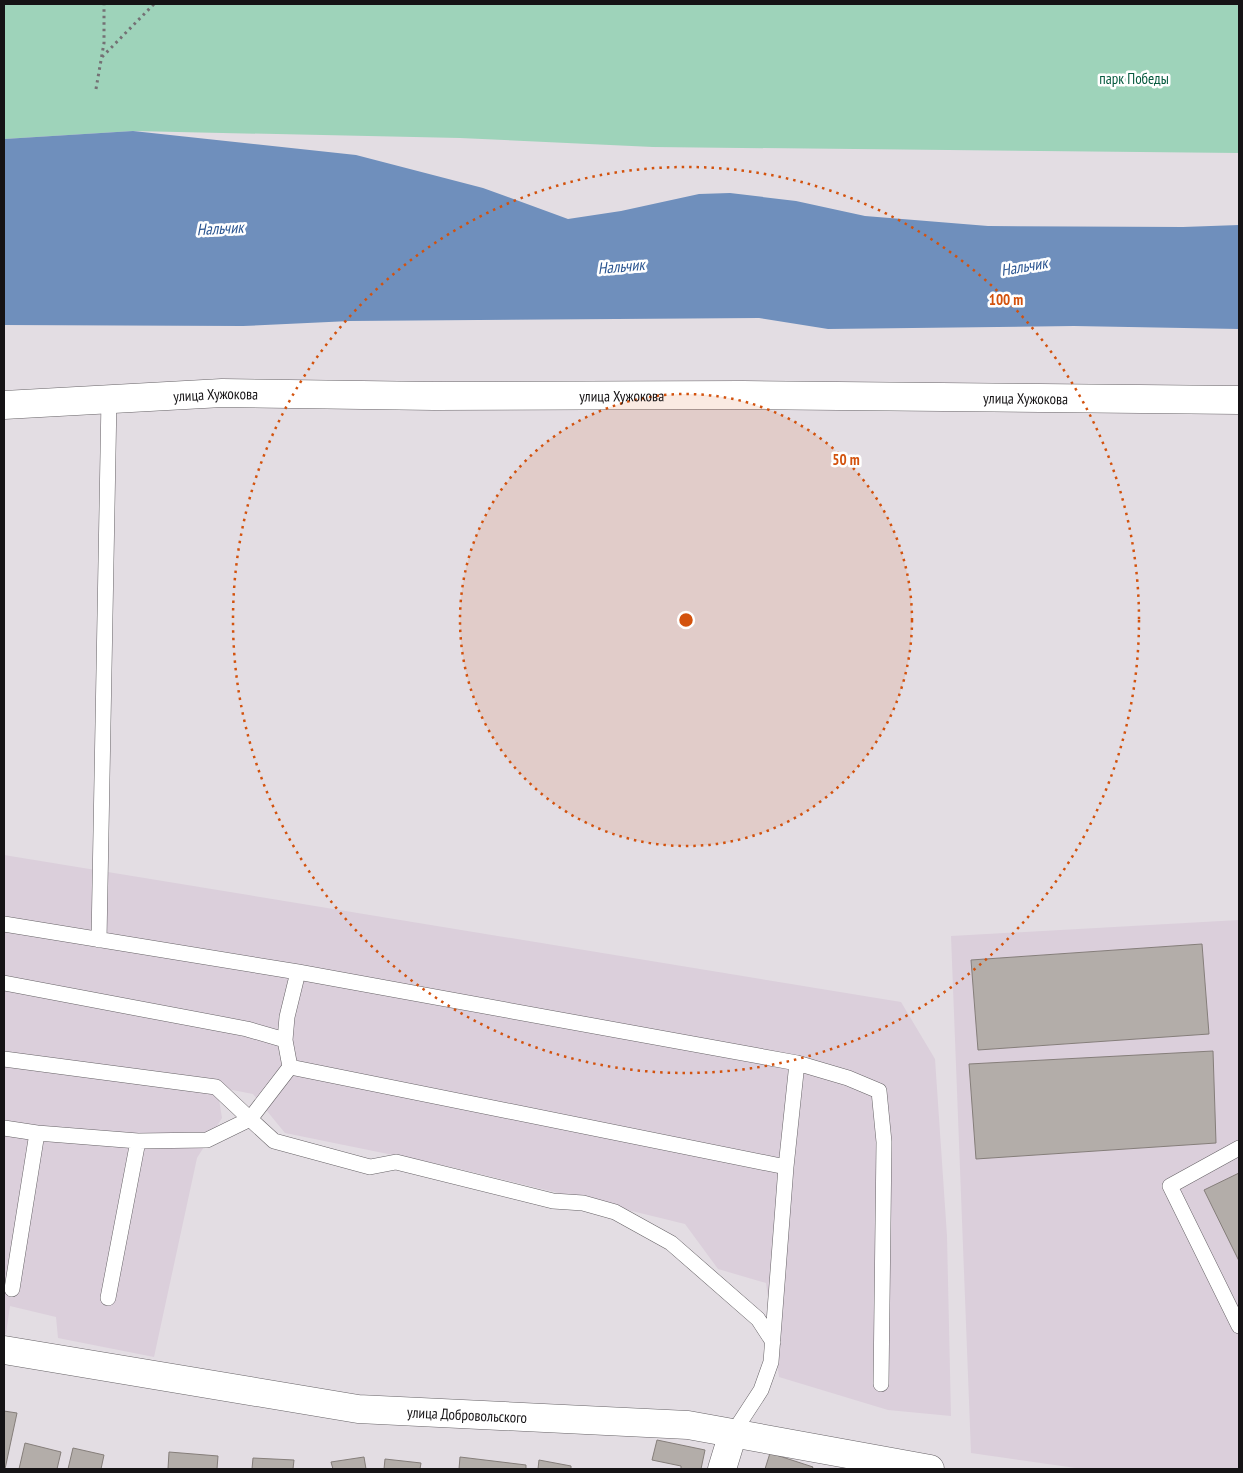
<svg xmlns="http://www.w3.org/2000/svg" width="1243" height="1473" viewBox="0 0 1243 1473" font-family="'PT Sans Narrow',sans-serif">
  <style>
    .built { fill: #dbcfdb }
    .green { fill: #9ed3ba }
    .water { fill: #6f8fbc }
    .building { fill: #b3ada9; stroke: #857e7a }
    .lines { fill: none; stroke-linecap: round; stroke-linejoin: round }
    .lane-casing { stroke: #676367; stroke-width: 16 }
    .street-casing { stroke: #676367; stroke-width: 29 }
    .path { stroke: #747174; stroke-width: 3; stroke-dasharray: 2.5 4; stroke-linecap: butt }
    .lane { stroke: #fff; stroke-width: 15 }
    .street { stroke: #fff; stroke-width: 28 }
    .ring { fill: none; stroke: #d3520d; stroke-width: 2.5; stroke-dasharray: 2.5 5 }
    .labels { text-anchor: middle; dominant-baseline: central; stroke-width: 5; stroke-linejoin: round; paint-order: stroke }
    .park-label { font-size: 15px; fill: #065a3f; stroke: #fff }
    .street-label { font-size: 15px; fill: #151315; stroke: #fff }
    .water-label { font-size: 16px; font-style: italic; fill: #2c5691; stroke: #fff }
    .centre { fill: #d3520d; stroke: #fff; stroke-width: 2.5 }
    .ring-label { font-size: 15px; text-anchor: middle; font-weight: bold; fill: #d3520d; stroke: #fff; stroke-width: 5; stroke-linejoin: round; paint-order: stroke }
  </style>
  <rect width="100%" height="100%" fill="#e3dde3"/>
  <!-- built -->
  <path class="built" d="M 4,855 L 901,1002 L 935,1059 L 947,1236 L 951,1416 L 888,1410 L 779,1377 L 766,1283 L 718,1269 L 685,1224 L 447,1166 L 285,1133 L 253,1094 L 217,1087 L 222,1118 L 197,1158 L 154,1357 L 58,1338 L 56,1317 L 10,1306 L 6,1334 L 4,1334 Z
    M 1239,920 L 1239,1469 L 1083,1469 L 971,1453 L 951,936 Z"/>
  <!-- green -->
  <path class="green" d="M 4,4 L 1239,4 L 1239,153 L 653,147 L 460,138 L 133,131 L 4,139 Z"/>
  <!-- water -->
  <path class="water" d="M 133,131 L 356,155 L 483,188 L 568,219 L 621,211 L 699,194 L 730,193 L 796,201 L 865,216 L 988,226 L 1183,227 L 1239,225 L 1239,329 L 1074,326 L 828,329 L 759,318 L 350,321 L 243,326 L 4,325 L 4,139 Z"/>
  <!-- building -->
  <path class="building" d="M 1202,944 L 1209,1034 L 978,1050 L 971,960 Z
    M 1213,1051 L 1216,1143 L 976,1159 L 969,1064 Z
    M 1239,1173 L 1239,1261 L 1204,1190 Z
    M 4,1411 L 17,1413 L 5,1469 L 4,1469 Z
    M 657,1440 L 705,1450 L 701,1469 L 681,1469 L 681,1466 L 652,1460 Z
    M 25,1443 L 61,1452 L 57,1469 L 19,1469 Z
    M 73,1448 L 104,1455 L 101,1469 L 68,1469 Z
    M 169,1452 L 218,1456 L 217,1469 L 168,1469 Z
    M 770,1453 L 813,1467 L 812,1469 L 765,1469 Z
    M 364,1457 L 366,1469 L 333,1469 L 331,1462 Z
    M 460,1457 L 526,1465 L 526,1469 L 459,1469 Z
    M 253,1458 L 294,1460 L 293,1469 L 252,1469 Z
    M 385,1459 L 421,1463 L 420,1469 L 384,1469 Z
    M 539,1460 L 571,1466 L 571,1469 L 538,1469 Z"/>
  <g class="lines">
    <defs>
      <path id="lane" d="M 4,924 L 298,972 L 797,1063
        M 99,940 L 109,399
        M 4,983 L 247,1029 L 285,1040 L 290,1067 L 786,1167
        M 285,1040 L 287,1017 L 298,972
        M 4,1059 L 216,1087 L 250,1119 L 290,1067
        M 4,1128 L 37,1133 L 138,1141 L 207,1140 L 250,1119 L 274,1141 L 370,1167 L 396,1162 L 553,1201 L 583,1203 L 615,1212 L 671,1243 L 758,1319 L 773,1342
        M 1239,1148 L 1170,1186 L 1239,1326
        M 12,1289 L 37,1133
        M 108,1298 L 138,1141
        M 733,1433 L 761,1390 L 771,1362 L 786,1167 L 797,1063 L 848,1078 L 879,1091 L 884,1142 L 881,1384"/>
      <g id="street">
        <path id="s1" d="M 4,405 L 222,393 L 434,396 L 743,395 L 1239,400"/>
        <path id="s2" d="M 4,1350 L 358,1409 L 688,1425 L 930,1469"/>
        <path d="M 722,1469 L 733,1433"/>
      </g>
    </defs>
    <!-- lane casing -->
    <use href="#lane" class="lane-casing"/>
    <!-- street casing -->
    <use href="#street" class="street-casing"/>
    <!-- path -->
    <path class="path" d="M 102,57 L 154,4
      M 96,89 L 104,43 L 104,4"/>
    <!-- lane -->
    <use href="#lane" class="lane"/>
    <!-- street -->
    <use href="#street" class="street"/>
  </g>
  <!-- distance rings -->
  <circle cx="686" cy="620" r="226" fill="#d3520d" fill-opacity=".12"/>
  <g class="ring">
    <circle cx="686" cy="620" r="226"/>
    <circle cx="686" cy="620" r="453"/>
  </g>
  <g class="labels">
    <!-- park labels -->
    <g class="park-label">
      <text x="1134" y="78">парк Победы</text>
    </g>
    <!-- street labels -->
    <g class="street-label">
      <text stroke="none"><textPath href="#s1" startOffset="212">улица Хужокова</textPath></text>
      <text stroke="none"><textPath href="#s1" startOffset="618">улица Хужокова</textPath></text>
      <text stroke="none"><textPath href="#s1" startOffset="1022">улица Хужокова</textPath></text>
      <text stroke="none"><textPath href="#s2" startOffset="468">улица Добровольского</textPath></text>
    </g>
    <!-- water labels -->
    <g class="water-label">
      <text transform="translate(220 228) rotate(-3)">Нальчик</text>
      <text transform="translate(621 266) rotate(-5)">Нальчик</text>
      <text transform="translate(1024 266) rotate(-10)">Нальчик</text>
    </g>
  </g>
  <circle cx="686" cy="620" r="8" class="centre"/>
  <g class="ring-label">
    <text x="1006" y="305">100 m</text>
    <text x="846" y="465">50 m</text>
  </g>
  <!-- border -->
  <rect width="1243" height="1473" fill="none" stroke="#151315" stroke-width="10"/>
</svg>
